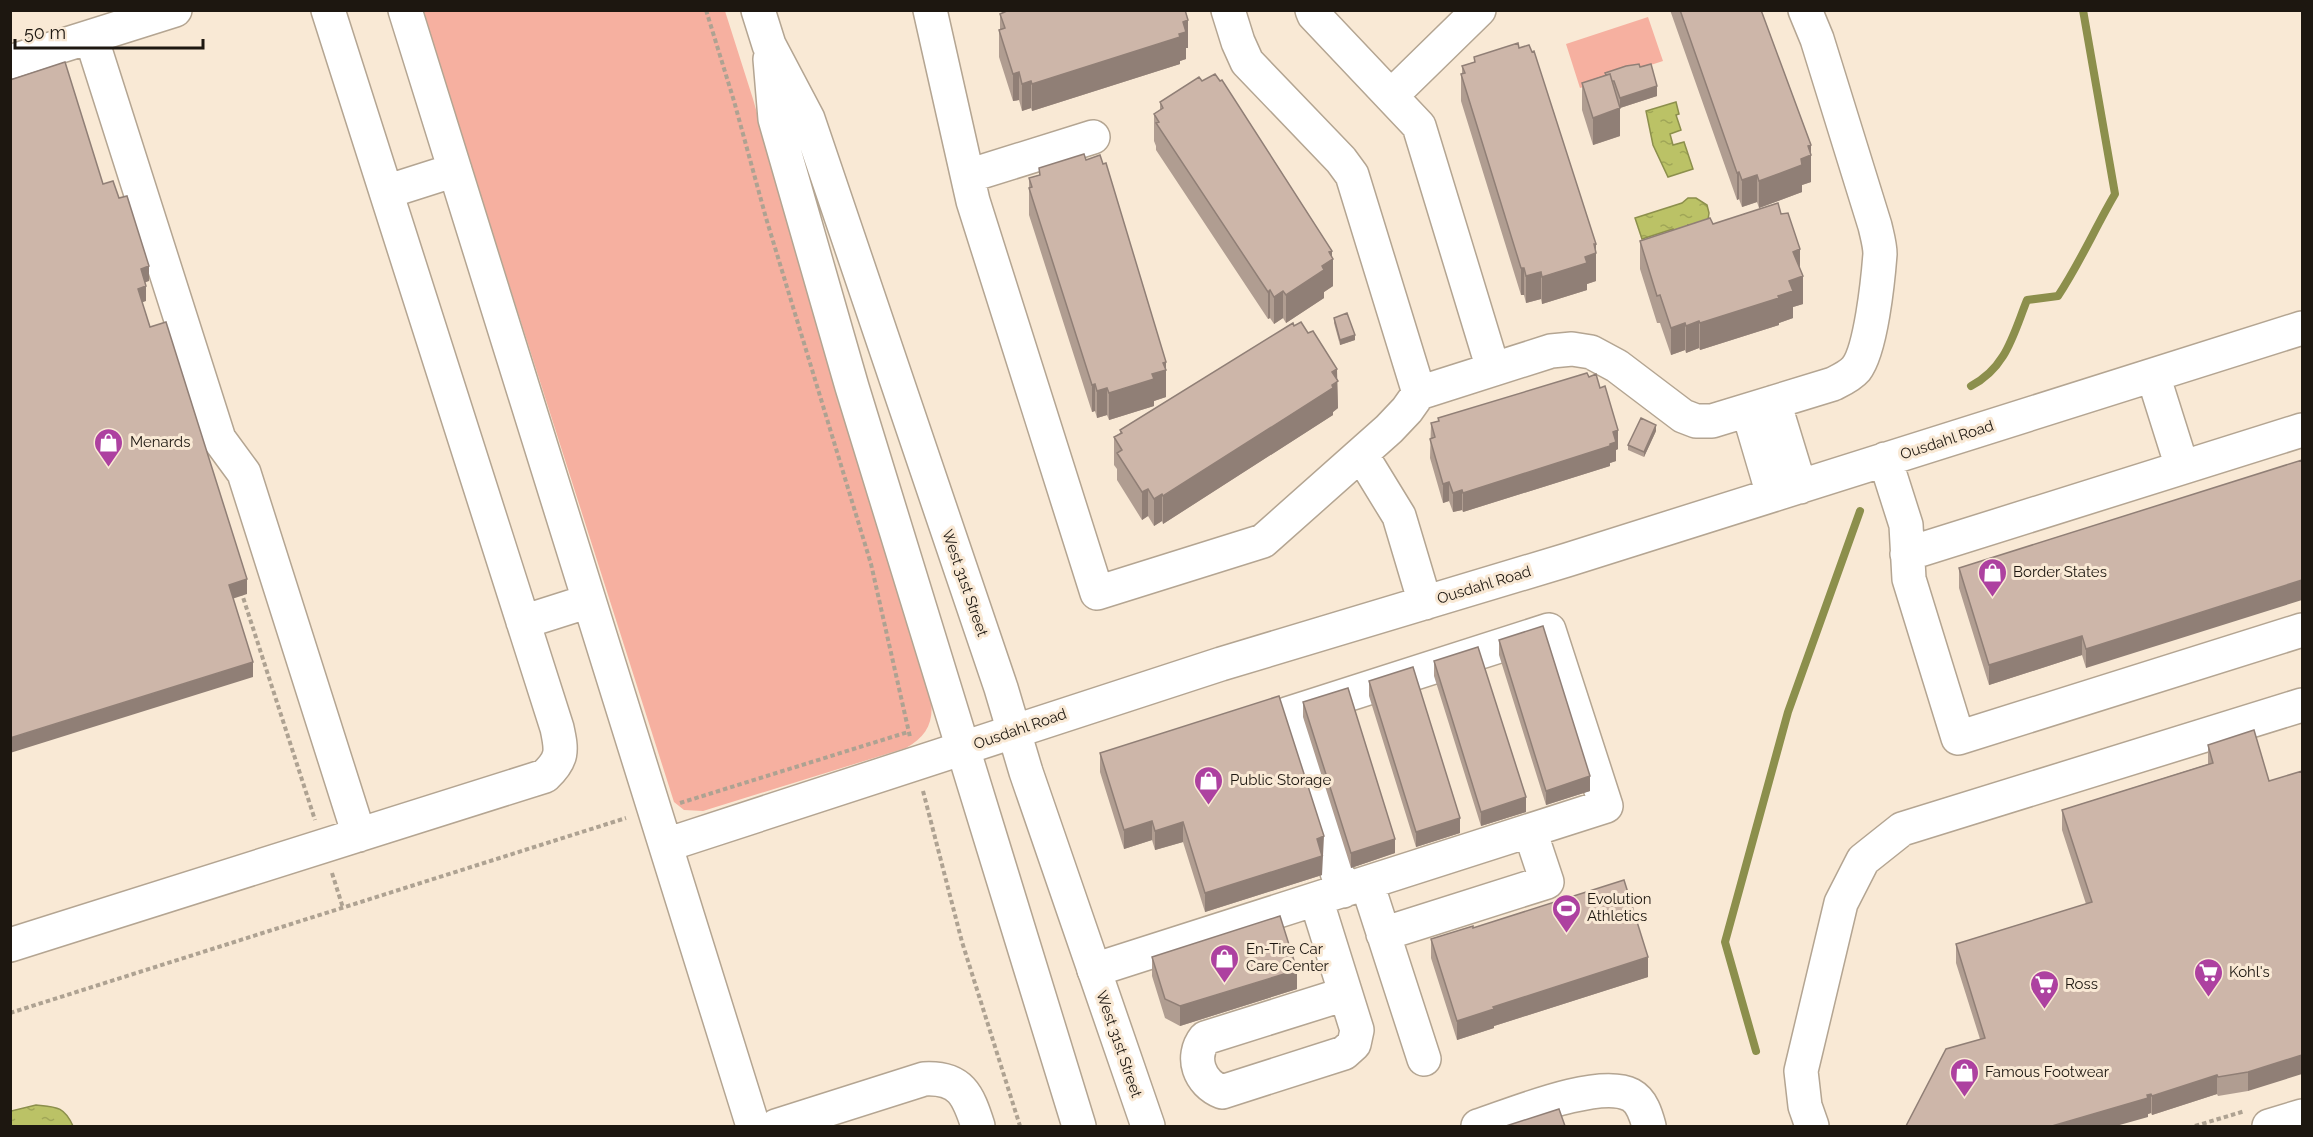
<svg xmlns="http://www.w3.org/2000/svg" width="2313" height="1137" viewBox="0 0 2313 1137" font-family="Raleway,sans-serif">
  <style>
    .green { fill: #f6b0a0 }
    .water { fill: url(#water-ripples); stroke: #8c8f4c; stroke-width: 1.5 }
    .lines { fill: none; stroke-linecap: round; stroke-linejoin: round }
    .stream { stroke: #8c8f4c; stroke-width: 8 }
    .minor-casing { stroke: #b4a592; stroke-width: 36 }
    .major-casing { stroke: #b4a592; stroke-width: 36 }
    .path { stroke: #aea292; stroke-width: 4; stroke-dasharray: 4.5 3; stroke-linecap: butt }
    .minor { stroke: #fff; stroke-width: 33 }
    .major { stroke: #fff; stroke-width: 33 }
    .wall { fill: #b09d91 }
    .shaded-wall { fill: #907f76 }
    .building { fill: #cdb6a9; stroke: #907f76; stroke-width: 1.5 }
    .labels { text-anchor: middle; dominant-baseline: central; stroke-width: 6; stroke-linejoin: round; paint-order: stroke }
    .street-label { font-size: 15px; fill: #1d1710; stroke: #f9e9d5 }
    .poi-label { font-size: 15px; fill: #1d1710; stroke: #f9e9d5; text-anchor: start }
  </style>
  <defs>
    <pattern id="water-ripples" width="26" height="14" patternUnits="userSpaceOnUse" patternTransform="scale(1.5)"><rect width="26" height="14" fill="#bbc266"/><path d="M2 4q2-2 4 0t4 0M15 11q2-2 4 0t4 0" fill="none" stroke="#a0a657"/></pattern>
  </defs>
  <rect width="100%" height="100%" fill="#f9e9d5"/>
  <!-- green -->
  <path class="green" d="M 422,11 L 725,11 L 753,99 L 824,347 L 931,700 C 934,723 926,737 906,748 L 703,811 L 684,810 L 674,802 Z
    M 1648,17 L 1663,61 L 1580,88 L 1566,44 Z"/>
  <!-- water -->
  <path class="water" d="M 1676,102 L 1679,114 L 1676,115 L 1681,130 L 1670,134 L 1673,145 L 1684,142 L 1693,169 L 1668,177 L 1653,145 L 1646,111 Z
    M 1688,198 L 1696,198 L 1707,205 L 1709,213 L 1708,220 L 1695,227 L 1688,225 L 1689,230 L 1675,235 L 1673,229 L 1642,239 L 1635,218 L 1682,203 Z
    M 36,1105 C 56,1107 64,1106 73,1126 L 11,1126 L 11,1111 Z"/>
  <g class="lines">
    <!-- stream -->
    <path class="stream" d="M 1971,386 C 2006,368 2013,335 2027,300 L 2058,296 C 2080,263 2095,228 2115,194 L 2083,10
      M 1756,1051 L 1725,942 L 1788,712 L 1860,511"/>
    <defs>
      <path id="minor" d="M 405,10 L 753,1126
        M 930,10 L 973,201 L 1097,593 L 1263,541 L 1389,429 L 1407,410 L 1419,393 L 1551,351 L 1572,349 L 1591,352 L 1617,366 L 1683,416 L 1696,421 L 1712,421 L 1833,384 C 1841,380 1850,376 1856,369 C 1871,350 1878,280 1880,254 C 1880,245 1877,235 1875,226 L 1817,39 L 1805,10
        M 1228,10 L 1238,42 L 1247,62 L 1341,160 L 1352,175 L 1419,393
        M 1312,10 L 1314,15 L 1419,126 L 1493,369
        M 91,37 L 219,439 L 244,473 L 359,835
        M 10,62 L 175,10
        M 1391,96 L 1479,10
        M 968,176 L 1093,137
        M 386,192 L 455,170
        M 2153,375 L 2182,467
        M 1774,402 L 1800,487
        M 1748,410 L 1773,495
        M 1361,454 L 1399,516 L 1425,603
        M 1885,459 L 1906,525 L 1909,579 L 1958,738 L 2302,630
        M 1907,554 L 2302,430
        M 523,622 L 589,601
        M 666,845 L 1221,664 L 1567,560 L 2302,328
        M 1367,883 L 1424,1059
        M 1316,899 L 1357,1030 L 1354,1044 L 1344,1053 L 1222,1092 C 1199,1083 1190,1057 1205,1038 L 1345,994
        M 1383,934 L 1547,882 L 1530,831
        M 10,945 L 545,776 C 563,759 562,751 557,728 L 328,10
        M 1094,970 C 1264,915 1435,861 1606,806 L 1549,630 L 1287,714 L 1343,891
        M 776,1126 L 924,1079 C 961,1077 968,1095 978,1126
        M 1478,1126 C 1512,1115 1599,1078 1631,1095 C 1642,1101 1646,1115 1649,1126
        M 1812,1126 L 1805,1106 L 1801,1071 L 1841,903 L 1863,860 L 1902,829 L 2302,705
        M 2269,1126 L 2302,1116"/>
      <path id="major" d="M 758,10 L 769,45 L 808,119 L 1001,688 L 1026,772 L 1148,1126
        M 770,59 L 775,119 L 852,387 L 1079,1126"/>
    </defs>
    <!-- minor casing -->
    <use href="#minor" class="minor-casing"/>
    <!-- major casing -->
    <use href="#major" class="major-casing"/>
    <!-- path -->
    <path class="path" d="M 706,10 L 734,101 L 766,218 L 871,564 L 910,737
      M 241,591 L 315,820
      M 923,791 L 962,942 L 1020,1126
      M 680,803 L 908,732
      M 332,873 L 343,908
      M 10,1013 L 626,818
      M 2195,1126 L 2245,1111"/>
    <!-- minor -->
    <use href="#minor" class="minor"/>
    <!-- major -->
    <use href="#major" class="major"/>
  </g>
  <!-- wall -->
  <path class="wall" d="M 1008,10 L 1185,10 L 1188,48 L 1186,48 L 1186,59 L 1180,61 L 1180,64 L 1032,111 L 1031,108 L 1022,111 L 1019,100 L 1013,101 L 999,57 L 999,30 L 1000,29 L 1000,14 Z
    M 1670,10 L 1761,10 L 1811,145 L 1811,182 L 1802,185 L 1802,192 L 1759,208 L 1757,202 L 1742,207 L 1739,199 L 1737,200 Z
    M 1474,57 L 1596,252 L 1596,281 L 1587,284 L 1587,290 L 1542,304 L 1541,299 L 1526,303 L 1524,295 L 1521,295 L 1461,101 L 1461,74 L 1462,74 L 1462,66 L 1474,62 Z
    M 1640,67 L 1657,96 L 1620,108 L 1620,136 L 1593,145 L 1582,110 L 1582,83 L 1605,75 L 1605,73 Z
    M 1160,102 L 1332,257 L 1333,286 L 1324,292 L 1324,298 L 1286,323 L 1283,318 L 1274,324 L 1270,318 L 1268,319 L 1156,150 L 1156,146 L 1154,141 L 1154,114 L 1160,110 Z
    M 1039,168 L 1166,389 L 1166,397 L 1154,401 L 1154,406 L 1109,420 L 1107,415 L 1097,418 L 1095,411 L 1092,412 L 1029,215 L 1029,178 L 1039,175 Z
    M 1713,224 L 1800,269 L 1803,304 L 1793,307 L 1793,318 L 1779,323 L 1779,325 L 1700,350 L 1699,348 L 1686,353 L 1685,350 L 1671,355 L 1660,323 L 1657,323 L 1640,269 L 1640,241 Z
    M 1334,318 L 1355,340 L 1340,345 L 1334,323 Z
    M 1589,377 L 1600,388 L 1618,449 L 1616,450 L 1616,461 L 1610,463 L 1610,466 L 1463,512 L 1462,510 L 1453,512 L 1449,501 L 1443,503 L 1430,458 L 1431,423 L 1438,421 L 1438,418 Z
    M 1337,380 L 1338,408 L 1333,412 L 1333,415 L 1163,524 L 1162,521 L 1154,526 L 1148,516 L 1142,520 L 1117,480 L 1117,469 L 1114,465 L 1114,437 L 1120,433 L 1120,430 Z
    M 1656,431 L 1644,457 L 1628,450 L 1628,445 Z
    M 2302,460 L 2086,668 L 2082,655 L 1989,685 L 1959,588 L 1959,568 Z
    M 1499,640 L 1590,791 L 1546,805 L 1499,655 Z
    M 1434,661 L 1526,812 L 1481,826 L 1434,676 Z
    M 1369,681 L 1460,833 L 1416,847 L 1369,696 Z
    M 1303,702 L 1395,853 L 1351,868 L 1303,717 Z
    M 2208,745 L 2269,781 L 2248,1091 L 2218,1096 L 2217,1094 L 2152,1115 L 2151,1113 L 2148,1114 L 2148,1117 L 1980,1039 L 1956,963 L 1956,944 L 2086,904 L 2062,830 L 2062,810 L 2208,764 Z
    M 1100,753 L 1324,856 L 1322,856 L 1322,875 L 1205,912 L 1183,842 L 1155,850 L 1152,840 L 1124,849 L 1100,772 Z
    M 1473,928 L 1648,977 L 1494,1026 L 1494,1028 L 1457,1040 L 1431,958 L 1431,939 Z
    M 1152,957 L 1297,989 L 1180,1026 L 1165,1018 L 1152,976 Z"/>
  <!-- shaded-wall -->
  <path class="shaded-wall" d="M 1188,20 L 1188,48 L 1186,48 L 1186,59 L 1180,61 L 1180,64 L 1032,111 L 1032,84 L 1179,34 L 1183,22 Z
    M 1019,72 L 1019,100 L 1013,101 L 1013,74 Z
    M 1031,81 L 1031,108 L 1022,111 L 1022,84 Z
    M 1657,86 L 1657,96 L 1620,108 L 1620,98 Z
    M 1620,108 L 1620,136 L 1593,145 L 1593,118 Z
    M 1811,145 L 1811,182 L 1802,185 L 1802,192 L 1759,208 L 1759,181 L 1801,159 L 1808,146 Z
    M 1739,172 L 1739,199 L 1737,200 L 1737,173 Z
    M 1757,175 L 1757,202 L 1742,207 L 1742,180 Z
    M 1594,244 L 1596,244 L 1596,281 L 1587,284 L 1587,290 L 1542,304 L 1542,277 L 1585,257 Z
    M 1800,249 L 1800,276 L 1793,252 Z
    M 1332,251 L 1332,259 L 1333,259 L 1333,286 L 1324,292 L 1324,298 L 1286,323 L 1286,295 L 1322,266 L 1329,252 Z
    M 149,266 L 149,281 L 141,284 L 141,269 Z
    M 1521,268 L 1524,268 L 1524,295 L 1521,295 Z
    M 1541,272 L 1541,299 L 1526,303 L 1526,276 Z
    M 1803,276 L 1803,304 L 1793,307 L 1793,318 L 1779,323 L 1779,325 L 1700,350 L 1700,323 L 1778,296 L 1789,281 Z
    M 146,286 L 146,301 L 138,304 L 138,289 Z
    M 1270,290 L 1270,318 L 1268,319 L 1268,292 Z
    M 1283,291 L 1283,318 L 1274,324 L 1274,297 Z
    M 1699,321 L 1699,348 L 1686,353 L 1686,326 Z
    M 1685,323 L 1685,350 L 1671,355 L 1671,328 Z
    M 1355,335 L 1355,340 L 1340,345 L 1340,340 Z
    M 1166,362 L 1166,397 L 1154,401 L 1154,406 L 1109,420 L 1109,393 L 1152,374 L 1163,363 Z
    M 1337,369 L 1338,408 L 1333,412 L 1333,415 L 1163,524 L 1163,496 Z
    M 1095,384 L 1095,411 L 1092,412 L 1092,385 Z
    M 1107,388 L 1107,415 L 1097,418 L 1097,391 Z
    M 1656,425 L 1656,431 L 1644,457 L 1644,452 Z
    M 1618,430 L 1618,449 L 1616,450 L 1616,461 L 1610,463 L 1610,466 L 1463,512 L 1463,493 L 1610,444 L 1613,432 Z
    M 1449,482 L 1449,501 L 1443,503 L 1443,484 Z
    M 1148,489 L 1148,516 L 1142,520 L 1142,492 Z
    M 1462,490 L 1462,510 L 1453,512 L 1453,493 Z
    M 1162,494 L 1162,521 L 1154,526 L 1154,499 Z
    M 247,579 L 247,594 L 229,600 L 229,585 Z
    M 2302,580 L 2302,600 L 2086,668 L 2086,649 Z
    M 2082,636 L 2082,655 L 1989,685 L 1989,665 Z
    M 253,662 L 253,677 L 10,753 L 10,738 Z
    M 1590,776 L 1590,791 L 1546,805 L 1546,791 Z
    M 1526,797 L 1526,812 L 1481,826 L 1481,812 Z
    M 1460,818 L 1460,833 L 1416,847 L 1416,832 Z
    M 1152,821 L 1152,840 L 1124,849 L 1124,830 Z
    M 1183,822 L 1183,842 L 1155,850 L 1155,831 Z
    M 1324,836 L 1322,875 L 1205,912 L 1205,893 L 1317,839 Z
    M 1395,839 L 1395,853 L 1351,868 L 1351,853 Z
    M 1648,957 L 1648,977 L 1494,1026 L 1494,1028 L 1457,1040 L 1457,1021 L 1493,1007 Z
    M 1297,970 L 1297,989 L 1180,1026 L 1180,1006 Z
    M 2302,1052 L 2302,1074 L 2248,1091 L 2248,1072 Z
    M 2217,1075 L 2217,1094 L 2152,1115 L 2152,1096 Z
    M 2151,1094 L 2151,1113 L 2148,1114 L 2148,1117 L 2116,1126 L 2052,1126 Z"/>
  <!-- building -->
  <path class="building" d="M 1009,10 L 1185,10 L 1188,20 L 1183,22 L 1186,32 L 1179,34 L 1180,37 L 1032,84 L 1031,81 L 1022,84 L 1019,72 L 1013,74 L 999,30 L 1005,28 L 1000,14 Z
    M 1680,10 L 1761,10 L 1811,145 L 1808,146 L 1811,155 L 1801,159 L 1802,165 L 1759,181 L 1757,175 L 1742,180 L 1739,172 L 1737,173 Z
    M 1518,43 L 1519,48 L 1529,45 L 1532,52 L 1534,51 L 1596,244 L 1594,244 L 1596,253 L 1585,257 L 1587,263 L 1542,277 L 1541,272 L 1526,276 L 1524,268 L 1521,268 L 1461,74 L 1465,73 L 1462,66 L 1475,62 L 1474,57 Z
    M 65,62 L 103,184 L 113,181 L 119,198 L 127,196 L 149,266 L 141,269 L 146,286 L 138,289 L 150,327 L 166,322 L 247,579 L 229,585 L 253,662 L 10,738 L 10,80 Z
    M 1639,64 L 1640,67 L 1651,64 L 1657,86 L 1620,98 L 1614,81 L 1612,81 L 1610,74 L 1606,75 L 1605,73 L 1626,66 Z
    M 1215,74 L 1220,81 L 1222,80 L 1332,251 L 1329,252 L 1333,259 L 1322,266 L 1324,270 L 1286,295 L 1283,291 L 1274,297 L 1270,290 L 1268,292 L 1156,123 L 1159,122 L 1154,114 L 1163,108 L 1160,102 L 1199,77 L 1202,81 Z
    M 1610,74 L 1620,108 L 1593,118 L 1582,83 Z
    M 1084,154 L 1086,160 L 1100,155 L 1103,164 L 1106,163 L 1166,362 L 1163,363 L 1166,370 L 1152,374 L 1154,379 L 1109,393 L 1107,388 L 1097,391 L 1095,384 L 1092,385 L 1029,188 L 1032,187 L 1029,178 L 1040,175 L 1039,168 Z
    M 1778,203 L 1781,214 L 1788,213 L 1800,249 L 1793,252 L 1803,276 L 1789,281 L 1793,291 L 1778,296 L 1779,298 L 1700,323 L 1699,321 L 1686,326 L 1685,323 L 1671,328 L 1660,295 L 1657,296 L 1640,241 L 1710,218 L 1713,224 Z
    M 1347,313 L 1355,335 L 1340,340 L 1334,318 Z
    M 1301,322 L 1308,333 L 1313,331 L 1337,369 L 1332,372 L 1338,381 L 1332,385 L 1333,388 L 1163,496 L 1162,494 L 1154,499 L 1148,489 L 1142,492 L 1117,453 L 1122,450 L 1114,437 L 1122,433 L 1120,430 L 1293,323 L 1294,326 Z
    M 1587,373 L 1589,377 L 1596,374 L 1600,388 L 1605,386 L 1618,430 L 1613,432 L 1616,442 L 1610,444 L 1610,446 L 1463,493 L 1462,490 L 1453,493 L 1449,482 L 1443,484 L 1430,439 L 1435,437 L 1431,423 L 1439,421 L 1438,418 Z
    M 1641,418 L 1656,425 L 1644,452 L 1628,445 Z
    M 2302,460 L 2302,580 L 2086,649 L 2082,636 L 1989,665 L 1959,568 Z
    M 1543,626 L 1590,776 L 1546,791 L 1499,640 Z
    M 1478,647 L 1526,797 L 1481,812 L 1434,661 Z
    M 1413,667 L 1460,818 L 1416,832 L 1369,681 Z
    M 1348,688 L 1395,839 L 1351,853 L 1303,702 Z
    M 1279,696 L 1324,836 L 1317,839 L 1322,856 L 1205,893 L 1183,822 L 1155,831 L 1152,821 L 1124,830 L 1100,753 Z
    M 2254,730 L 2269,781 L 2302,771 L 2302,1055 L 2248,1072 L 2218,1077 L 2217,1075 L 2152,1096 L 2151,1094 L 2147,1095 L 2148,1098 L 2052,1126 L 1906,1126 L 1946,1049 L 1985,1038 L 1956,944 L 2092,902 L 2062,810 L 2213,763 L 2208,745 Z
    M 1624,880 L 1648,957 L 1493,1007 L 1494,1009 L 1457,1021 L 1431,939 L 1473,926 L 1473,928 Z
    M 1280,916 L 1297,970 L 1180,1006 L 1165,999 L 1152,957 Z
    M 1559,1109 L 1565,1126 L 1506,1126 Z"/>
  <!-- icons -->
  <defs>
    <symbol id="shop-pin" viewBox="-11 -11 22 30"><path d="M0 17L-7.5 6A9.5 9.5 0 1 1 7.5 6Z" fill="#ad41a0" stroke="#f9e9d5"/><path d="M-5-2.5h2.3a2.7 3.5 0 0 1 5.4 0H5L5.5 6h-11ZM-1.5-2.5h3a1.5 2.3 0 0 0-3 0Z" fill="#fff"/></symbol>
    <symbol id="stadium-pin" viewBox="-11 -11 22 30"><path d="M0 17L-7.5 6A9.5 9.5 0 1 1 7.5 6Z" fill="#ad41a0" stroke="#f9e9d5"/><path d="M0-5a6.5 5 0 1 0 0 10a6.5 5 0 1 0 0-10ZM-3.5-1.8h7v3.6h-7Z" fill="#fff"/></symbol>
    <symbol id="supermarket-pin" viewBox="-11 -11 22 30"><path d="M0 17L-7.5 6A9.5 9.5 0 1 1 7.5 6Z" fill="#ad41a0" stroke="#f9e9d5"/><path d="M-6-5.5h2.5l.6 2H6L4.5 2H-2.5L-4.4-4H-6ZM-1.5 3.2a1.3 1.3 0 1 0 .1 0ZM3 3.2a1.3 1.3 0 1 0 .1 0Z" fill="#fff"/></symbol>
  </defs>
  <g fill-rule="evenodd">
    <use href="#shop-pin" x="92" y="426" width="33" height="45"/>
    <use href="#shop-pin" x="1976" y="556" width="33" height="45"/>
    <use href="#shop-pin" x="1192" y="764" width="33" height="45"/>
    <use href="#stadium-pin" x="1550" y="892" width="33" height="45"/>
    <use href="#shop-pin" x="1208" y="942" width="33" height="45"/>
    <use href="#supermarket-pin" x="2192" y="956" width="33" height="45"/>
    <use href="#supermarket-pin" x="2028" y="968" width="33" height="45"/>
    <use href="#shop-pin" x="1948" y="1056" width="33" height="45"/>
  </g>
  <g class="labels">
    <!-- street labels -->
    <g class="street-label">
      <text transform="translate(1947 440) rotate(-18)">Ousdahl Road</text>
      <text transform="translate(965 583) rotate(71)">West 31st Street</text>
      <text transform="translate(1484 585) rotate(-17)">Ousdahl Road</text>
      <text transform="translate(1020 729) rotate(-19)">Ousdahl Road</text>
      <text transform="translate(1119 1044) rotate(71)">West 31st Street</text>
    </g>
    <!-- poi labels -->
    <g class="poi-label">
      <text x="130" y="442">Menards</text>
      <text x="2013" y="572">Border States</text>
      <text x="1230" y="780">Public Storage</text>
      <text x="1587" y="899">Evolution<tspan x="1587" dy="17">Athletics</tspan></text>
      <text x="1246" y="949">En-Tire Car<tspan x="1246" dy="17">Care Center</tspan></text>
      <text x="2229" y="972">Kohl's</text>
      <text x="2065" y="984">Ross</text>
      <text x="1985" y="1072">Famous Footwear</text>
    </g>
  </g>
  <!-- border -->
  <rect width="2313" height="1137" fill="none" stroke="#1d1710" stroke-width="24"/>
  <!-- scale -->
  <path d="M15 39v9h188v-9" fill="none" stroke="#1d1710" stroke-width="3"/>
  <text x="24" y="39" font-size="18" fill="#1d1710" stroke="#f9e9d5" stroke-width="4.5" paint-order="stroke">50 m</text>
</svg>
